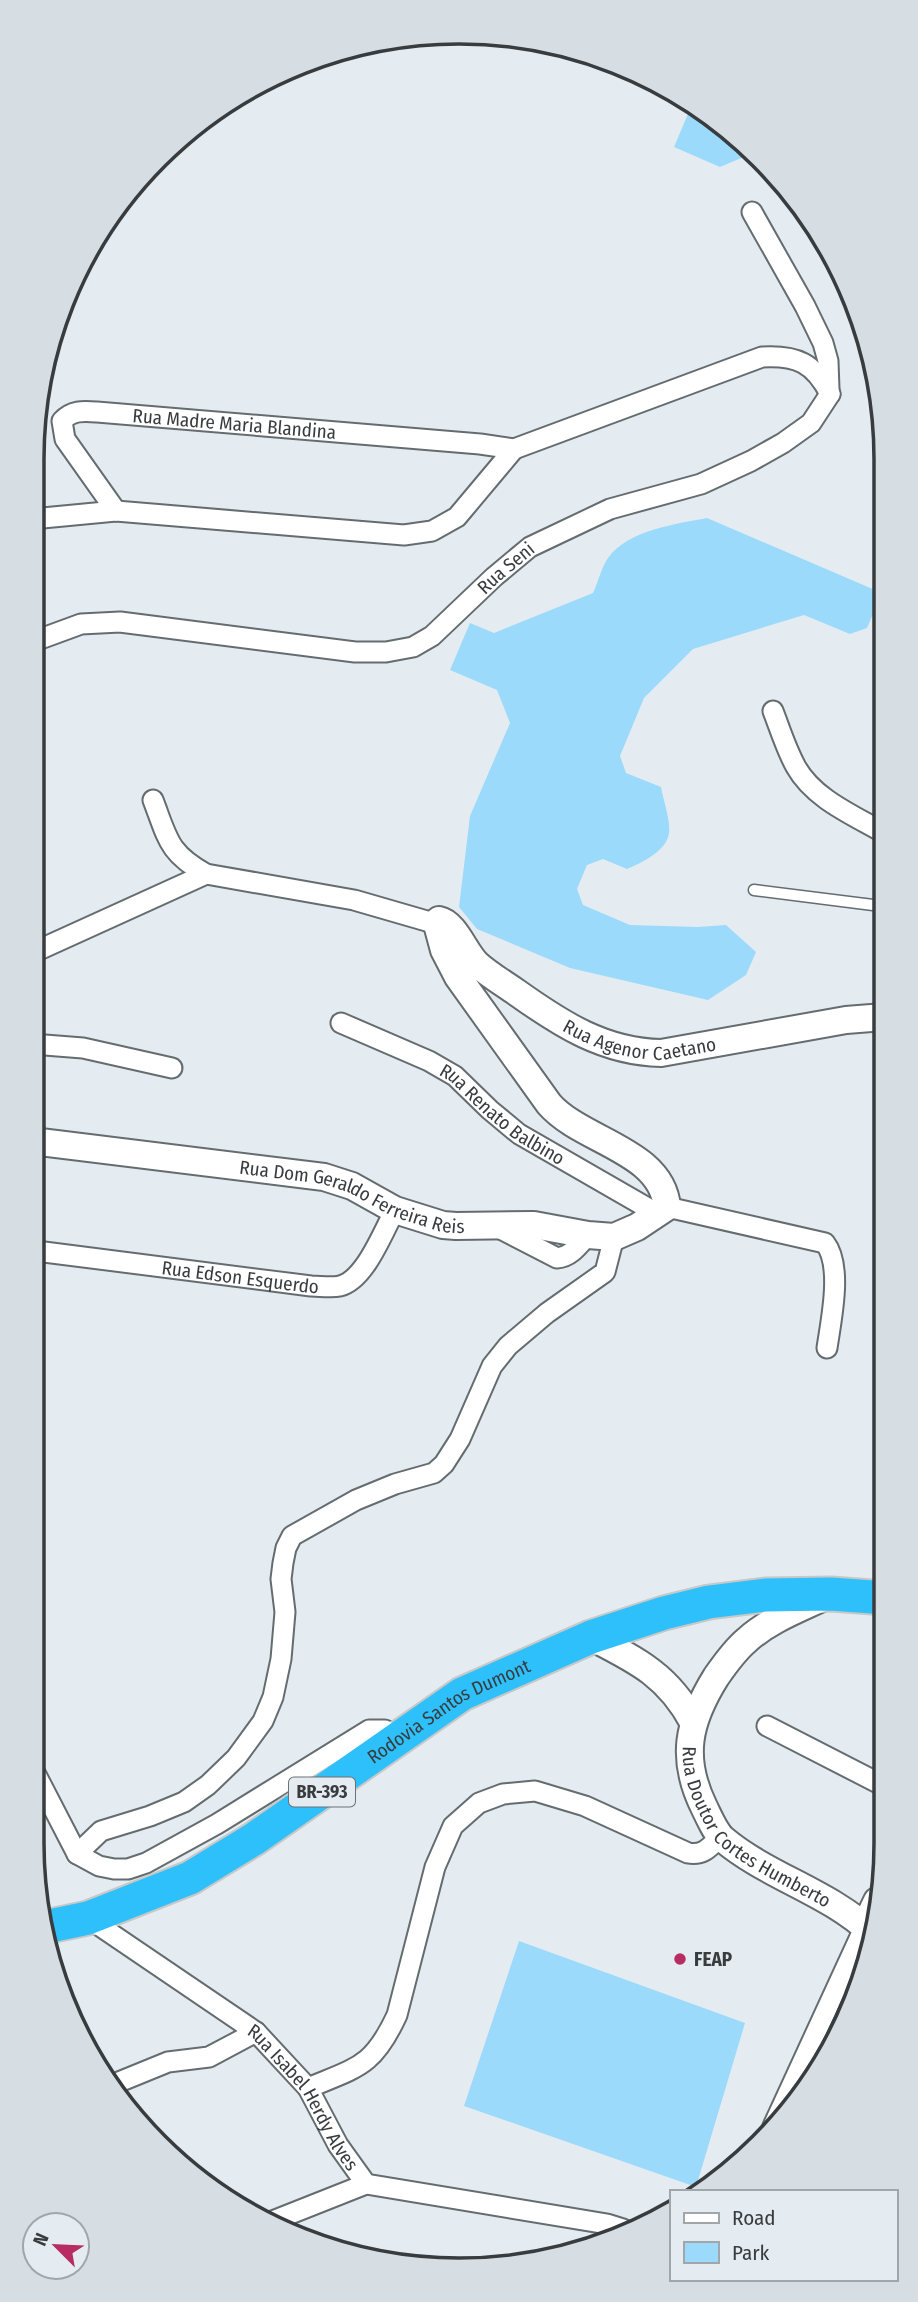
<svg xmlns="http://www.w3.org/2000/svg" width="918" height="2302" viewBox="0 0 918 2302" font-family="'Fira Sans Condensed',sans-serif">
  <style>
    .green { fill: #9bdafa }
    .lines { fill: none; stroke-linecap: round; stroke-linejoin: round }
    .lane-casing { stroke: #656c6f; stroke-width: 13 }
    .street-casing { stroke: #656c6f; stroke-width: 23 }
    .secondary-casing { stroke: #656c6f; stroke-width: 30 }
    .highway-casing { stroke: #c8c8c9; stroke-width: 37 }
    .lane { stroke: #fff; stroke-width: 10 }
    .street { stroke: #fff; stroke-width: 19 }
    .secondary { stroke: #fff; stroke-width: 26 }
    .highway { stroke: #2ec0fb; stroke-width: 33 }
    .poi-dot { fill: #b72c65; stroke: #e5ecf1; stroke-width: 2.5 }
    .labels { text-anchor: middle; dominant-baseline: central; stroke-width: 6; stroke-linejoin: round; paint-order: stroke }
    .shield { fill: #e5ecf1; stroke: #6d7174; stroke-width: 2 }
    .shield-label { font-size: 18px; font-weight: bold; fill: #393c3e }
    .street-label { font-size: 19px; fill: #393c3e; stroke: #e5ecf1 }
    .poi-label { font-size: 19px; font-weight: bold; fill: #393c3e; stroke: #e5ecf1; text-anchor: start }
    .rim { fill: none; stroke: #393c3e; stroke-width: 3.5 }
  </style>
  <rect width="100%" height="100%" fill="#e5ecf1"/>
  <!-- green -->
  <path class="green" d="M 693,102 L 697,104 L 753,153 L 720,167 L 674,147 Z
    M 707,518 L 882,593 L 867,628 L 850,634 L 804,615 L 693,649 L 644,698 L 620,756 L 626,773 L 661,787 C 663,799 671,822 669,833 C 667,851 641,863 627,869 L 603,859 L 587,865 L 577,889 L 583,905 L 630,925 L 698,927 L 726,925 L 756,952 L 746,975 L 708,1000 L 570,968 L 477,929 L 459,907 L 470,816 L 510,723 L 497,690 L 450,670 L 470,623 L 494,633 L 593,593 C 598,583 601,568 608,558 C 628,530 676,524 707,518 Z
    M 519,1941 L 745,2023 L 696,2187 L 464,2106 Z"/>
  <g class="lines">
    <defs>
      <path id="lane" d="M 754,890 L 873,905 L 884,904"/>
      <g id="street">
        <path d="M 752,212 L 805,306 L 823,343 L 828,361 L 829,389"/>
        <path id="s1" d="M 116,511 L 65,439 L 62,421 C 72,410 83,411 97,412 L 480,444 L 514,449 L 762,357 C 797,355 814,363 830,394"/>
        <path d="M 32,519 L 116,511 L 404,535 L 432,531 L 457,517 L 514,449"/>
        <path id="s2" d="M 32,642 L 81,624 L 120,622 L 355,652 L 386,652 L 413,647 L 432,636 L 494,577 L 530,547 L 610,509 L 701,484 L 751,461 L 783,443 L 811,423 L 830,394"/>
        <path d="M 773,711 C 780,729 786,749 796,767 C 814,799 853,815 884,833"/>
        <path d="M 153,800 C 168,839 168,853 206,874 L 354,900 L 437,924"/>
        <path d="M 32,953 L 206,874"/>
        <path id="s3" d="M 341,1023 L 429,1061 L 455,1076 L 490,1110 L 519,1134 L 658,1214"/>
        <path d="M 32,1044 L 83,1048 L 172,1068"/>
        <path d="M 667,1207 L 825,1243 C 843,1266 831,1320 827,1348"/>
        <path d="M 495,1226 L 557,1258 C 571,1257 579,1245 588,1235"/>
        <path id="s4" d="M 44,1252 L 311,1286 C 320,1286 331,1288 340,1286 C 365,1280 383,1232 395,1210"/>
        <path d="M 767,1726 L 886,1787"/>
        <path d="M 32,1767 L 77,1854 L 99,1866 L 114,1869 L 128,1869 L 146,1863 L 217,1824 L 369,1730 L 385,1730 L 399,1738"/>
        <path d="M 77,1854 L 101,1831 L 150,1816 L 184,1802 L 208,1785 L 236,1758 L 263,1721 L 273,1697 L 281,1659 L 285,1612 L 281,1579 L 283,1563 L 286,1548 L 292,1536 L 356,1500 L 395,1484 L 434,1473 L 444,1464 L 460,1439 L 492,1366 L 508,1346 L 547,1313 L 605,1272 L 614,1237"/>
        <path id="s5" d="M 88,1918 L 256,2032 L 308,2088 L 338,2145 L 366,2184 L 607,2224 L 623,2229"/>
        <path d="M 114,2084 L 168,2062 L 209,2057 L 256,2032"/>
        <path d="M 308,2088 C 358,2067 373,2067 397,2015 L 435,1867 L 453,1826 L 479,1803 L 503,1794 L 535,1791 L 585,1806 L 688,1853 C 703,1856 710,1847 720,1837"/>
        <path d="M 773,2126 L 865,1926"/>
        <path d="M 270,2222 L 366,2184"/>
      </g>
      <g id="secondary">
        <path id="s6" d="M 32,1141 L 324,1177 L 352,1186 L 395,1210 L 443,1225 L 456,1226 L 534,1225 L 588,1235 L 614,1237 L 637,1227 L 667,1207 C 662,1150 582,1142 549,1104 L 458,977 L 444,950 L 437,924 L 439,920 C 455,923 465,953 477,964 C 488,974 503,983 516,992 C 561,1024 604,1052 661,1053 L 846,1020 L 884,1017"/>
        <path id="s7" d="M 826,1596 C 799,1609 769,1620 747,1640 C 735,1650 725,1664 716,1677 C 688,1722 680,1758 704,1807 C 709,1817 715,1832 723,1839 C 768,1877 829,1892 872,1933"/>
        <path d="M 591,1637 C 636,1660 668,1675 693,1722"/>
        <path d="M 865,1926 L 877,1901"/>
      </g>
      <g id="highway">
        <path id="s8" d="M 45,1927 L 88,1918 L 190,1878 L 254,1839 L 462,1694 L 591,1637 L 664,1613 L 709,1602 L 765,1595 L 831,1594 L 886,1598"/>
      </g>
    </defs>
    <!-- lane casing -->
    <use href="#lane" class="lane-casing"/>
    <!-- street casing -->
    <use href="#street" class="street-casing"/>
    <!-- secondary casing -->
    <use href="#secondary" class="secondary-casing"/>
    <!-- highway casing -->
    <use href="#highway" class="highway-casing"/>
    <!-- lane -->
    <use href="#lane" class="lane"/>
    <!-- street -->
    <use href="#street" class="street"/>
    <!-- secondary -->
    <use href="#secondary" class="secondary"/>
    <!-- highway -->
    <use href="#highway" class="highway"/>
  </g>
  <!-- markers -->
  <circle class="poi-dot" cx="680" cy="1959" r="7"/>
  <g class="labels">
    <!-- shield labels -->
    <rect class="shield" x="289" y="1777.5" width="66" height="29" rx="5"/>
    <g class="shield-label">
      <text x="322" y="1792">BR-393</text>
    </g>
    <!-- street labels -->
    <g class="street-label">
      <text stroke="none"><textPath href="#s1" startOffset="282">Rua Madre Maria Blandina</textPath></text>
      <text stroke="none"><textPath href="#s2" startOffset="509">Rua Seni</textPath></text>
      <text stroke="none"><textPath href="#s6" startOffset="1281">Rua Agenor Caetano</textPath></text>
      <text stroke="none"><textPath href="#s3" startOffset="187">Rua Renato Balbino</textPath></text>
      <text stroke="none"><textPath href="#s6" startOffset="327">Rua Dom Geraldo Ferreira Reis</textPath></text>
      <text stroke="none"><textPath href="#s4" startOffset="198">Rua Edson Esquerdo</textPath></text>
      <text stroke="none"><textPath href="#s8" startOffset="462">Rodovia Santos Dumont</textPath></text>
      <text stroke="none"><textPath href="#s7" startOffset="326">Rua Doutor Cortes Humberto</textPath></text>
      <text stroke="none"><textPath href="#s5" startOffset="284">Rua Isabel Herdy Alves</textPath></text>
    </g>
    <!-- poi labels -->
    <g class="poi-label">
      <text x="694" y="1959">FEAP</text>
    </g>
  </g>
  <!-- crop -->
  <path d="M0 0H918V2302H0ZM459 44H459A415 415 0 0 1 874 459V1843A415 415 0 0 1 459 2258H459A415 415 0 0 1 44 1843V459A415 415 0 0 1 459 44Z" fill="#d7dee3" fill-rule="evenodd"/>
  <path class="rim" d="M459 44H459A415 415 0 0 1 874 459V1843A415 415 0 0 1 459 2258H459A415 415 0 0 1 44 1843V459A415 415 0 0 1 459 44Z"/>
  <!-- legend -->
  <rect x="670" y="2190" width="228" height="91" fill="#e5ecf1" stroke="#a0a6a9" stroke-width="2"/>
  <rect x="684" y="2213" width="35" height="10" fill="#ffffff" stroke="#a0a6a9" stroke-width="2"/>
  <text x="732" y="2225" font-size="21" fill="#393c3e">Road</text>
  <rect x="684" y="2242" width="35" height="21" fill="#9bdafa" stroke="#a0a6a9" stroke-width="2"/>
  <text x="732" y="2260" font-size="21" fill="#393c3e">Park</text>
  <!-- north arrow -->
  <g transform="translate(56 2246) rotate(294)"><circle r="33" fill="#e5ecf1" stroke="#a0a6a9" stroke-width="2"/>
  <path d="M0-5L12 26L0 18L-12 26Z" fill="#b72c65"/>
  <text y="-10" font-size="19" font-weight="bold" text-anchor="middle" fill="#393c3e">N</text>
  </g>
</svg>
